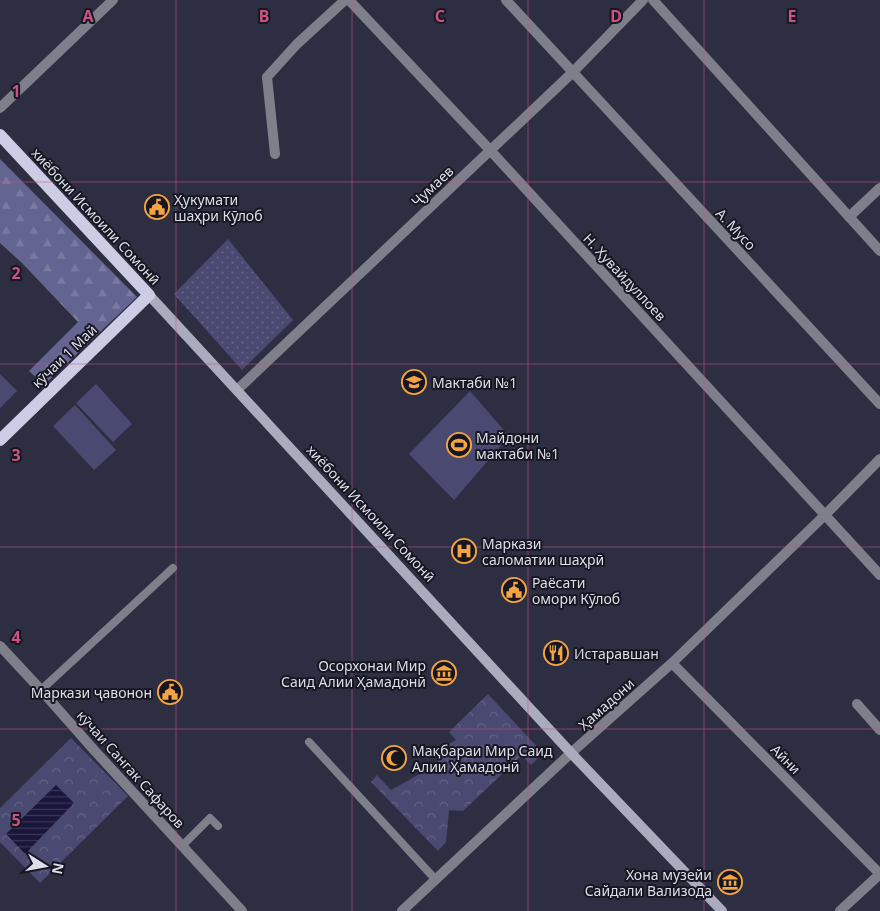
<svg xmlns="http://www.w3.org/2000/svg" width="880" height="911" viewBox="0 0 880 911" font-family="'Noto Sans',sans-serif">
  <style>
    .grass { fill: url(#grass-dots) }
    .forest { fill: url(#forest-firs) }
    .park { fill: url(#park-crowns) }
    .garden { fill: #494972 }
    .water { fill: url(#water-rules) }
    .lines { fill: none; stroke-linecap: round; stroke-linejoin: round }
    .pedestrian { stroke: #7e7f8a; stroke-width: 8 }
    .minor { stroke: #7e7f8a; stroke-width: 10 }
    .tertiary { stroke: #7e7f8a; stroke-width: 10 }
    .secondary { stroke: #aaabbd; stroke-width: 10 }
    .primary { stroke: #cccde5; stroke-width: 12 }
    .grid { fill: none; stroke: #ca5386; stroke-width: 1; stroke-opacity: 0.55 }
    .labels { text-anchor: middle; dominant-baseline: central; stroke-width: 4; stroke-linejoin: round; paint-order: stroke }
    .street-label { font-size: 14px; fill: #ddddeb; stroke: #171721 }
    .poi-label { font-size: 14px; fill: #ddddeb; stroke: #171721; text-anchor: start }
    .grid-label { font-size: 16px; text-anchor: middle; font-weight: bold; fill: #ca5386; stroke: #171721; stroke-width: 4; stroke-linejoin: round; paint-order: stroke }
  </style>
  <defs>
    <pattern id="grass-dots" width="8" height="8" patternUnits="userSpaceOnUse" patternTransform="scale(1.25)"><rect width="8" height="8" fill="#494972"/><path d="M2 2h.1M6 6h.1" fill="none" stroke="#636386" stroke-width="1.8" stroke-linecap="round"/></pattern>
    <pattern id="forest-firs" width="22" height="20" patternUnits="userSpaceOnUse" patternTransform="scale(1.25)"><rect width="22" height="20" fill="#646490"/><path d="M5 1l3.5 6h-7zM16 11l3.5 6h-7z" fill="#7a7aa0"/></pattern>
    <pattern id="park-crowns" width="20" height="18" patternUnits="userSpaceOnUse" patternTransform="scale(1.25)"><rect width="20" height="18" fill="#494972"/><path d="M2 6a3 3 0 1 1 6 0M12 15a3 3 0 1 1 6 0" fill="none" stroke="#636386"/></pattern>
    <pattern id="water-rules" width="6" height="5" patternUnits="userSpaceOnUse" patternTransform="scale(1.25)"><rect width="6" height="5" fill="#19153b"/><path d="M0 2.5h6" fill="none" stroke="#3a3758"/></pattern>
  </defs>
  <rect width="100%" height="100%" fill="#2e2e43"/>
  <!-- grass -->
  <path class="grass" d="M 228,239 L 293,320 L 242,370 L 174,294 Z"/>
  <!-- forest -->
  <path class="forest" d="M 0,159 L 137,297 L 44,385 L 29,371 L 78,322 L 22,263 L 0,243 Z"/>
  <!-- park -->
  <path class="park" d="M 488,694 L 543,753 L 531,765 L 522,755 L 463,811 L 449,810 L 446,842 L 438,851 L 371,782 L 377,775 L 391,790 L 438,764 L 440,749 L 456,740 L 449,732 Z
    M 71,738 L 128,796 L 40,883 L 0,842 L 0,808 Z"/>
  <!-- garden -->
  <path class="garden" d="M 0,374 L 17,391 L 0,408 Z
    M 96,384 L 132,424 L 113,442 L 76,403 Z
    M 470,391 L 509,436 L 454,500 L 409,454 Z
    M 75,405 L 116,450 L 94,470 L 53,426 Z"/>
  <!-- water -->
  <path class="water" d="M 56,785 L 74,803 L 25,854 L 6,834 Z"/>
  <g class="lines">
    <!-- pedestrian -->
    <path class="pedestrian" d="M 41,690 L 173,568
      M 309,742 L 436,880
      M 182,846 L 210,818 L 218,826"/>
    <!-- minor -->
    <path class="minor" d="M 506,0 L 880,404
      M 653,0 L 880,251
      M 0,108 L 113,0
      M 275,154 L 267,77 L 297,44 L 345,0
      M 849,217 L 880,188
      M 237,390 L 572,73 L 643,0
      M 672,663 L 880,874 L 840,911
      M 857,704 L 880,730
      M 402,911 L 571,753 L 672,663 L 825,515 L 880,459"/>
    <!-- tertiary -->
    <path class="tertiary" d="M 349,0 L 490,150 L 880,575
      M 0,646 L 41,690 L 94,750 L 242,911"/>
    <!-- secondary -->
    <path class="secondary" d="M 149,295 L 571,753 L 722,911"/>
    <!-- primary -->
    <path class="primary" d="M 0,135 L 149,295 L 0,440"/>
  </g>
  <!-- grid -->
  <path class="grid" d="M 176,0 L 176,911M 352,0 L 352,911M 528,0 L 528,911M 704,0 L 704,911M 0,182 L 880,182M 0,364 L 880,364M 0,547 L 880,547M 0,729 L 880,729"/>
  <!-- icons -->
  <defs>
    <symbol id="civic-ring" viewBox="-11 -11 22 22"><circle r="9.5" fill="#171721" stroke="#f4a444" stroke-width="1.5"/><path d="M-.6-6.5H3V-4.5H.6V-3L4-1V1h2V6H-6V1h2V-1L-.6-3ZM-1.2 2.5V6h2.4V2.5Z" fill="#f4a444"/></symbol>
    <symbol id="school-ring" viewBox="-11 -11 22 22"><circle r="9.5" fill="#171721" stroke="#f4a444" stroke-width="1.5"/><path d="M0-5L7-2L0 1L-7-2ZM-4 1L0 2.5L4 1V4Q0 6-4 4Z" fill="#f4a444"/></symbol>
    <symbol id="stadium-ring" viewBox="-11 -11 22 22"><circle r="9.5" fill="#171721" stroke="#f4a444" stroke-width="1.5"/><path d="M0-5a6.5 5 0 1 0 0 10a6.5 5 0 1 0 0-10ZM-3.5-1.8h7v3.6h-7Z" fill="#f4a444"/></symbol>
    <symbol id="hospital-ring" viewBox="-11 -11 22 22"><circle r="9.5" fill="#171721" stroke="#f4a444" stroke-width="1.5"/><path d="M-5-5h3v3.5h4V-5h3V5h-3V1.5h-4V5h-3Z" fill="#f4a444"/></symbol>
    <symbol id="restaurant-ring" viewBox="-11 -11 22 22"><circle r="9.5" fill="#171721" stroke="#f4a444" stroke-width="1.5"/><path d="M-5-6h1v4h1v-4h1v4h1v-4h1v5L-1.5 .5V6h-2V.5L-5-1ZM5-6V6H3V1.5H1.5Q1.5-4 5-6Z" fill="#f4a444"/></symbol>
    <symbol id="museum-ring" viewBox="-11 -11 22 22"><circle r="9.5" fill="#171721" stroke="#f4a444" stroke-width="1.5"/><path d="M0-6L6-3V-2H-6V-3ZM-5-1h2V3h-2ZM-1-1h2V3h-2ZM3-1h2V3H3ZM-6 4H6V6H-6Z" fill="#f4a444"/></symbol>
    <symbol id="mosque-ring" viewBox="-11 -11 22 22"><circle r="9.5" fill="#171721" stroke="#f4a444" stroke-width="1.5"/><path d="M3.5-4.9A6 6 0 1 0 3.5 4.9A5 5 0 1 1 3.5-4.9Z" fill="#f4a444"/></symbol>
  </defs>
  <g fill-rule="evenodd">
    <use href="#civic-ring" x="143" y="193" width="28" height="28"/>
    <use href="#school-ring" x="400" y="368" width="28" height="28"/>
    <use href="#stadium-ring" x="445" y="431" width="28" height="28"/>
    <use href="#hospital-ring" x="450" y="537" width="28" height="28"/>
    <use href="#civic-ring" x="500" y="576" width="28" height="28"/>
    <use href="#restaurant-ring" x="542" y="639" width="28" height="28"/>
    <use href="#museum-ring" x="430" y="659" width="28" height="28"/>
    <use href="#civic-ring" x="156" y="678" width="28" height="28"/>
    <use href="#mosque-ring" x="380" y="744" width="28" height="28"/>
    <use href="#museum-ring" x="716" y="868" width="28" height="28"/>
  </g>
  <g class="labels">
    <!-- street labels -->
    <g class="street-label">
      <text transform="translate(432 186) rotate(-43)">Ҷумаев</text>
      <text transform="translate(96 216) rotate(47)">хиёбони Исмоили Сомонӣ</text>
      <text transform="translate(736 229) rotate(47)">А. Мусо</text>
      <text transform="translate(625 277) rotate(47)">Н. Ҳувайдуллоев</text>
      <text transform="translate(64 356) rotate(-44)">кӯчаи 1 Май</text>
      <text transform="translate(371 513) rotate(47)">хиёбони Исмоили Сомонӣ</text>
      <text transform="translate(606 704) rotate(-42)">Ҳамадони</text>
      <text transform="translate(786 759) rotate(45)">Айни</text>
      <text transform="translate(131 769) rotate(48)">кӯчаи Сангак Сафаров</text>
    </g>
    <!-- poi labels -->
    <g class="poi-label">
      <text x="174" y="199">Ҳукумати<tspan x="174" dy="16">шаҳри Кӯлоб</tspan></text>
      <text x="432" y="382">Мактаби №1</text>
      <text x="476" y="437">Майдони<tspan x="476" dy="16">мактаби №1</tspan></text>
      <text x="482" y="543">Маркази<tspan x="482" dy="16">саломатии шаҳрӣ</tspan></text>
      <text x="532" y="582">Раёсати<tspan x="532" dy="16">омори Кӯлоб</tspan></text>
      <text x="574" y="653">Истаравшан</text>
      <text x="426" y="665" text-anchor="end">Осорхонаи Мир<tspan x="426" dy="16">Саид Алии Ҳамадонӣ</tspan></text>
      <text x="152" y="692" text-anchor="end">Маркази ҷавонон</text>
      <text x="412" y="750">Мақбараи Мир Саид<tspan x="412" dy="16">Алии Ҳамадонӣ</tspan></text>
      <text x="712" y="874" text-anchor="end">Хона музейи<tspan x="712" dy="16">Сайдали Вализода</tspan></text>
    </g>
  </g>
  <g class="grid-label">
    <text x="88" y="22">A</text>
    <text x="264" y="22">B</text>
    <text x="440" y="22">C</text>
    <text x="616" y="22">D</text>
    <text x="792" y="22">E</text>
    <text x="16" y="97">1</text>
    <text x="16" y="279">2</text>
    <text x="16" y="461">3</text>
    <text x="16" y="643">4</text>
    <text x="16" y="826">5</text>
  </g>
  <!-- north arrow -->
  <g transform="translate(45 866) rotate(101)" stroke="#171721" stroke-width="4" paint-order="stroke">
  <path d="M0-4L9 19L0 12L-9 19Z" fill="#ddddeb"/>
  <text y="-8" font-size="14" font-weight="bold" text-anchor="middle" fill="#ddddeb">N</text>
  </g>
</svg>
